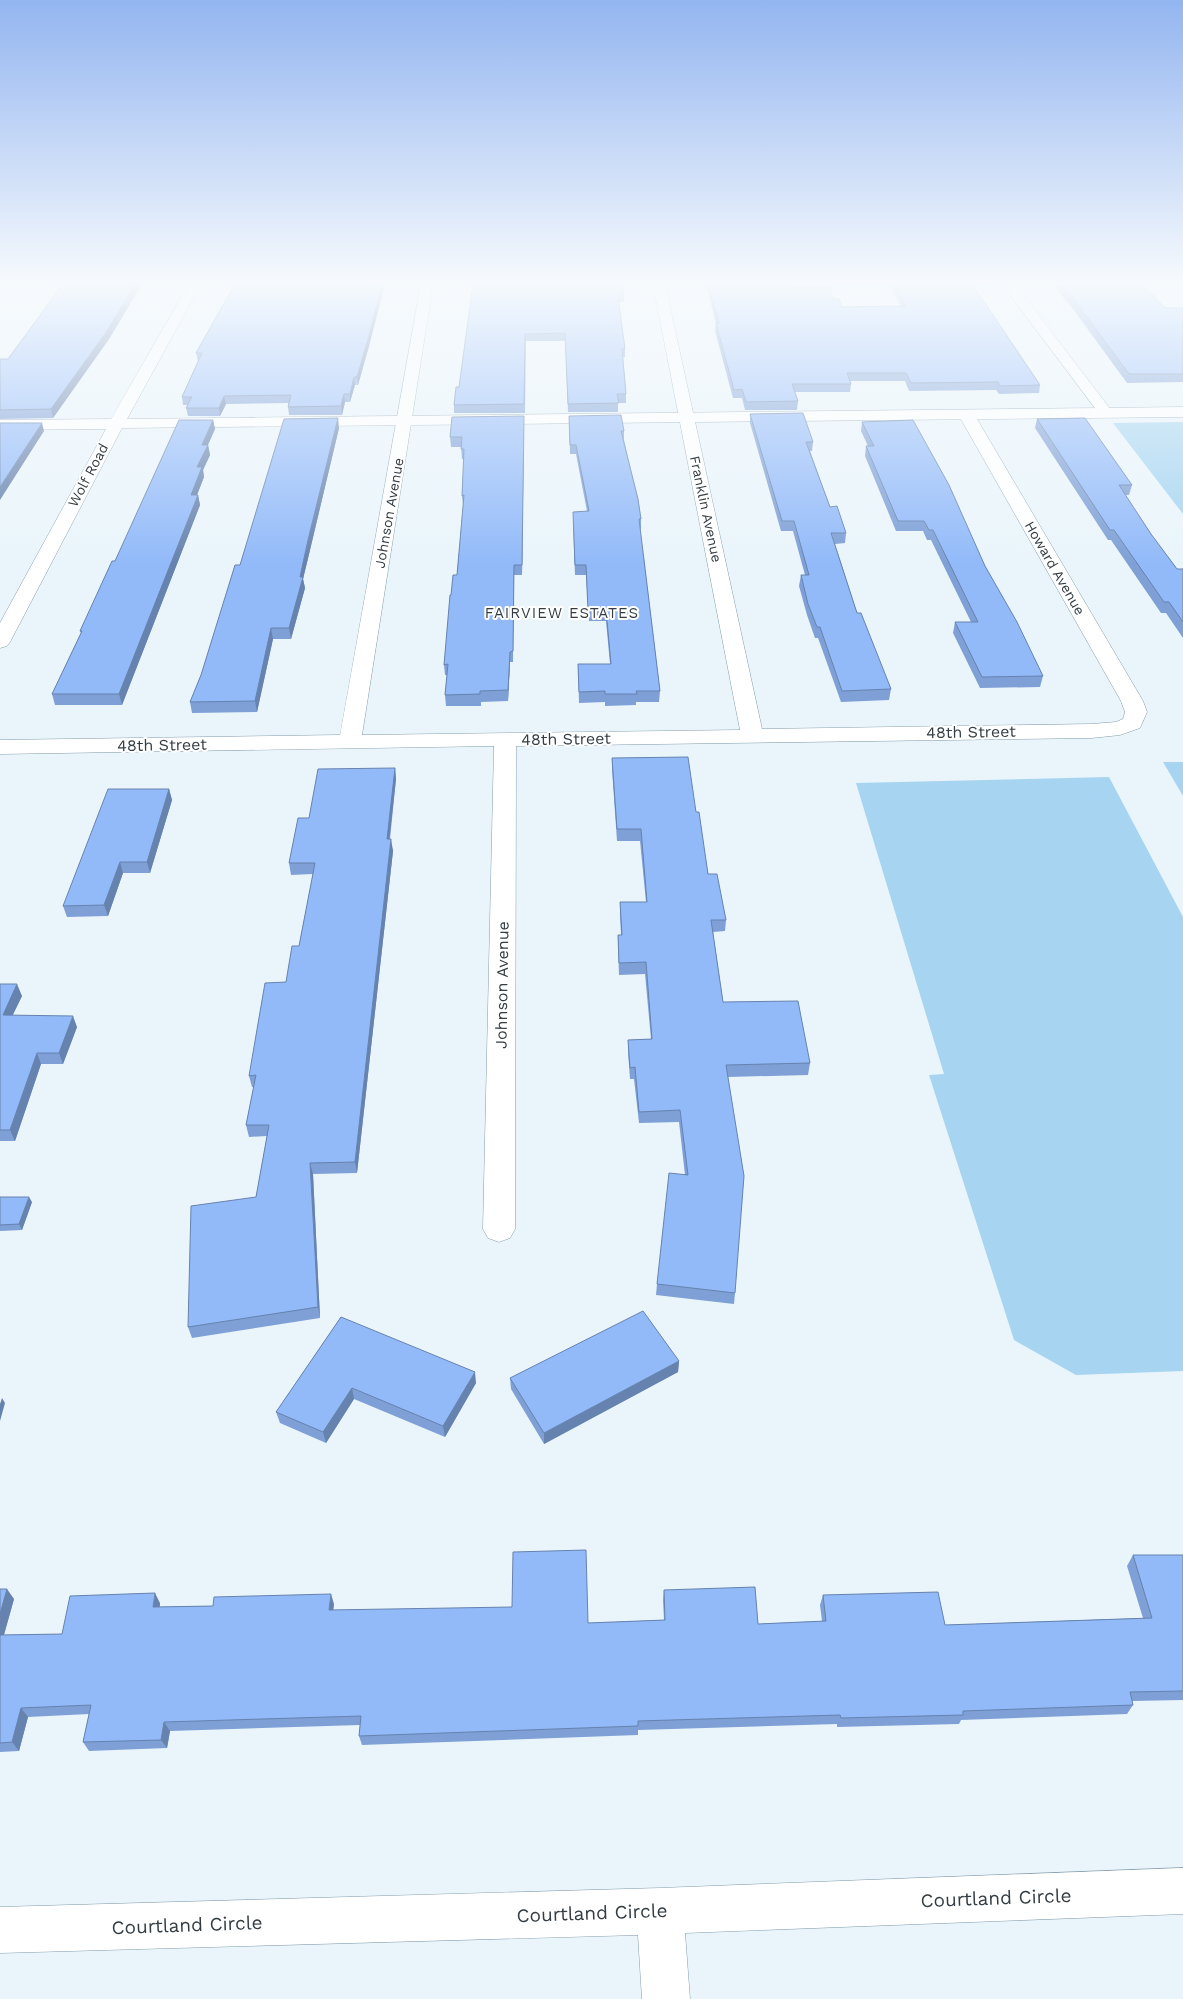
<svg xmlns="http://www.w3.org/2000/svg" width="1183" height="1999" viewBox="0 0 1183 1999" font-family="'Work Sans',sans-serif">
  <style>
    .green { fill: #a7d5f1 }
    .lines { fill: none; stroke-linecap: round; stroke-linejoin: round }
    .minor-casing { stroke: #849dab; stroke-width: 1 }
    .secondary-casing { stroke: #849dab; stroke-width: 1 }
    .minor { fill: #fff; fill-rule: evenodd }
    .secondary { fill: #fff; fill-rule: evenodd }
    .wall { fill: #7ea0d6 }
    .shaded-wall { fill: #6682ae }
    .building { fill: #92baf9; stroke: #6682ae }
    .labels { text-anchor: middle; dominant-baseline: central; stroke-width: 4; stroke-linejoin: round; paint-order: stroke }
    .far-street-label { font-size: 14px; fill: #333d43; stroke: #fff }
    .far-neighbourhood-label { font-size: 15px; letter-spacing: 1px; fill: #333d43; stroke: #fff }
    .street-label { font-size: 16px; fill: #333d43; stroke: #fff }
    .near-street-label { font-size: 19px; fill: #333d43; stroke: #fff }
  </style>
  <rect width="100%" height="100%" fill="#eaf5fb"/>
  <!-- green -->
  <path class="green" d="M 794,284 L 1004,284 L 1007,288 L 796,290 Z
    M 1183,422 L 1183,514 L 1113,423 Z
    M 1183,762 L 1183,796 L 1163,762 Z
    M 1109,777 L 1183,917 L 1183,1371 L 1076,1375 L 1014,1340 L 929,1075 L 944,1074 L 856,783 Z"/>
  <g class="lines">
    <defs>
      <path id="minor" d="M 421,284 L 433,284 L 362,735 L 740,730 L 653,284 L 665,284 L 762,729 L 1092,724 L 1116,722 L 1123,719 L 1125,712 L 1121,701 L 958,414 L 961,411 L 971,411 L 974,414 L 1143,701 L 1147,712 L 1140,728 L 1120,735 L 1092,738 L 516,746 L 515,1229 L 510,1238 L 499,1242 L 488,1238 L 483,1229 L 494,746 L 0,754 L 0,740 L 340,735 Z
        M 1002,284 L 1015,284 L 1111,410 L 1114,413 L 1111,416 L 1101,416 Z
        M 1183,1868 L 1183,1914 L 685,1933 L 690,1999 L 642,1999 L 638,1935 L 0,1953 L 0,1907 L 660,1888 Z"/>
      <path id="secondary" d="M 189,284 L 201,284 L 127,419 L 1183,407 L 1183,417 L 122,428 L 10,642 L 7,646 L 0,648 L 0,623 L 106,429 L 0,430 L 0,420 L 111,419 Z"/>
    </defs>
    <!-- minor casing -->
    <use href="#minor" class="minor-casing"/>
    <!-- secondary casing -->
    <use href="#secondary" class="secondary-casing"/>
    <!-- minor -->
    <use href="#minor" class="minor"/>
    <!-- secondary -->
    <use href="#secondary" class="secondary"/>
  </g>
  <!-- wall -->
  <path class="wall" d="M 63,284 L 142,284 L 109,339 L 53,418 L 0,419 L 0,359 L 8,359 Z
    M 235,284 L 385,284 L 369,346 L 358,385 L 355,385 L 350,402 L 345,402 L 342,415 L 289,415 L 288,407 L 289,403 L 226,404 L 220,416 L 188,416 L 186,408 L 188,405 L 183,405 L 182,397 L 198,361 L 196,353 Z
    M 473,284 L 624,294 L 624,302 L 619,302 L 625,349 L 625,357 L 623,357 L 626,394 L 626,403 L 618,403 L 618,412 L 568,412 L 565,341 L 526,341 L 525,413 L 454,413 L 454,405 L 459,387 Z
    M 706,284 L 792,284 L 793,287 L 834,299 L 842,307 L 901,306 L 893,292 L 894,284 L 1040,385 L 1039,393 L 999,394 L 996,390 L 909,391 L 905,381 L 850,381 L 851,384 L 850,392 L 795,392 L 798,401 L 797,410 L 745,410 L 742,398 L 733,398 L 715,331 L 716,323 Z
    M 1052,284 L 1142,284 L 1165,308 L 1183,308 L 1183,382 L 1127,383 L 1073,309 Z
    M 750,414 L 813,442 L 812,451 L 810,451 L 830,507 L 846,533 L 845,543 L 835,544 L 857,613 L 891,689 L 889,700 L 841,702 L 818,638 L 815,638 L 807,615 L 799,586 L 801,575 L 805,575 L 793,531 L 781,531 L 750,423 Z
    M 569,416 L 624,431 L 624,440 L 641,519 L 641,529 L 640,529 L 660,691 L 659,702 L 636,702 L 636,705 L 605,706 L 605,702 L 579,703 L 578,664 L 610,664 L 606,621 L 589,621 L 586,575 L 575,575 L 573,522 L 587,511 L 576,454 L 570,454 Z
    M 1037,419 L 1132,485 L 1129,495 L 1125,495 L 1151,534 L 1177,569 L 1183,569 L 1183,638 L 1166,613 L 1161,613 L 1111,540 L 1108,540 L 1035,428 Z
    M 213,420 L 215,429 L 208,445 L 210,455 L 203,470 L 204,477 L 197,495 L 198,495 L 200,505 L 122,705 L 55,705 L 52,694 L 81,633 L 80,631 L 115,561 Z
    M 862,422 L 985,566 L 1043,676 L 1040,687 L 980,688 L 953,633 L 955,622 L 971,622 L 931,540 L 927,540 L 923,531 L 896,531 L 865,456 L 866,446 L 868,446 L 861,431 Z
    M 524,426 L 522,575 L 514,575 L 513,662 L 510,662 L 508,701 L 481,702 L 481,706 L 446,706 L 445,695 L 447,675 L 445,675 L 444,665 L 451,595 L 457,575 L 463,505 L 462,496 L 464,459 L 462,459 L 461,447 L 451,447 L 450,437 Z
    M 339,428 L 310,550 L 303,579 L 305,588 L 291,639 L 273,639 L 257,712 L 192,713 L 190,702 L 201,675 L 240,565 Z
    M 612,758 L 696,812 L 708,874 L 726,920 L 725,931 L 713,932 L 723,1002 L 810,1063 L 808,1075 L 728,1077 L 735,1293 L 734,1304 L 656,1295 L 657,1284 L 685,1175 L 679,1122 L 639,1123 L 634,1079 L 630,1079 L 628,1052 L 628,1040 L 651,1039 L 645,974 L 619,975 L 618,947 L 618,935 L 621,935 L 620,914 L 620,902 L 646,902 L 640,841 L 617,841 L 612,769 Z
    M 395,768 L 396,779 L 390,839 L 393,851 L 357,1173 L 313,1174 L 320,1318 L 192,1338 L 188,1327 L 256,1197 L 267,1136 L 249,1137 L 246,1125 L 254,1087 L 252,1087 L 249,1076 L 286,982 L 299,946 L 313,874 L 291,875 L 289,863 L 309,818 Z
    M 169,789 L 172,800 L 150,873 L 123,873 L 108,916 L 67,917 L 63,906 Z
    M 0,984 L 22,996 L 12,1016 L 77,1027 L 63,1064 L 41,1064 L 15,1141 L 0,1141 Z
    M 0,1197 L 32,1202 L 22,1230 L 0,1231 Z
    M 341,1317 L 476,1383 L 445,1437 L 354,1399 L 326,1443 L 280,1423 L 276,1412 Z
    M 679,1361 L 678,1372 L 544,1444 L 511,1389 L 510,1378 Z
    M 1133,1555 L 1183,1555 L 1183,1700 L 1132,1701 L 1133,1705 L 1127,1714 L 961,1720 L 959,1724 L 837,1727 L 837,1724 L 638,1730 L 638,1735 L 362,1745 L 359,1736 L 360,1725 L 170,1731 L 167,1748 L 89,1751 L 83,1742 L 89,1714 L 28,1717 L 19,1751 L 0,1752 L 0,1589 L 14,1599 L 4,1635 L 62,1634 L 160,1603 L 160,1607 L 334,1604 L 333,1610 L 588,1623 L 664,1620 L 663,1600 L 664,1590 L 758,1624 L 822,1621 L 820,1605 L 823,1595 L 945,1625 L 1143,1618 L 1127,1566 Z"/>
  <!-- shaded-wall -->
  <path class="shaded-wall" d="M 135,284 L 142,284 L 109,339 L 53,418 L 51,409 Z
    M 382,284 L 385,284 L 369,346 L 358,385 L 357,377 Z
    M 354,377 L 355,385 L 350,402 L 350,394 Z
    M 344,394 L 345,402 L 342,415 L 341,406 Z
    M 224,396 L 226,404 L 220,416 L 219,408 Z
    M 524,416 L 524,426 L 522,575 L 522,565 Z
    M 338,418 L 339,428 L 310,550 L 303,579 L 305,588 L 291,639 L 289,628 L 300,577 L 308,540 Z
    M 213,420 L 215,429 L 205,451 L 208,445 L 210,455 L 203,470 L 204,477 L 193,505 L 191,495 L 202,445 Z
    M 42,423 L 44,431 L 0,500 L 0,487 Z
    M 198,495 L 200,505 L 122,705 L 119,694 Z
    M 271,628 L 273,639 L 257,712 L 255,701 Z
    M 510,652 L 510,662 L 508,701 L 508,690 Z
    M 395,768 L 396,779 L 388,851 L 387,839 Z
    M 169,789 L 172,800 L 150,873 L 147,862 Z
    M 391,839 L 393,851 L 357,1173 L 355,1162 Z
    M 120,862 L 123,873 L 108,916 L 104,905 Z
    M 17,984 L 22,996 L 7,1027 L 3,1015 Z
    M 73,1016 L 77,1027 L 63,1064 L 59,1053 Z
    M 37,1053 L 41,1064 L 15,1141 L 10,1130 Z
    M 310,1163 L 313,1174 L 320,1318 L 318,1307 Z
    M 29,1197 L 32,1202 L 22,1230 L 19,1224 Z
    M 679,1361 L 678,1372 L 544,1444 L 544,1433 Z
    M 475,1372 L 476,1383 L 445,1437 L 443,1426 Z
    M 352,1388 L 354,1399 L 326,1443 L 323,1432 Z
    M 2,1398 L 5,1403 L 0,1421 L 0,1404 Z
    M 7,1589 L 14,1599 L 1,1645 L 0,1643 L 0,1614 Z
    M 155,1593 L 160,1603 L 158,1617 L 153,1607 Z
    M 331,1594 L 334,1604 L 332,1620 L 329,1610 Z
    M 21,1708 L 28,1717 L 19,1751 L 12,1742 Z
    M 164,1722 L 170,1731 L 167,1748 L 161,1740 Z"/>
  <!-- building -->
  <path class="building" d="M 63,284 L 135,284 L 107,331 L 51,409 L 0,410 L 0,359 L 8,359 Z
    M 235,284 L 382,284 L 368,339 L 357,377 L 354,377 L 350,394 L 344,394 L 341,406 L 288,407 L 291,395 L 224,396 L 219,408 L 186,408 L 192,397 L 182,397 L 202,353 L 196,353 Z
    M 473,284 L 623,284 L 624,294 L 619,294 L 618,297 L 625,349 L 622,349 L 626,394 L 617,394 L 619,403 L 568,404 L 565,333 L 525,334 L 524,404 L 454,405 L 456,387 L 459,387 Z
    M 708,284 L 792,284 L 793,287 L 828,287 L 834,299 L 839,299 L 842,307 L 906,306 L 894,284 L 972,284 L 1040,385 L 1000,386 L 998,382 L 911,383 L 906,373 L 847,373 L 851,384 L 792,384 L 798,401 L 746,402 L 742,389 L 734,390 L 716,323 L 719,323 Z
    M 1060,284 L 1142,284 L 1165,308 L 1183,308 L 1183,374 L 1129,374 L 1075,301 Z
    M 803,413 L 813,442 L 806,442 L 830,507 L 837,506 L 846,533 L 831,533 L 857,613 L 861,613 L 891,689 L 842,691 L 820,627 L 817,627 L 808,604 L 801,575 L 809,575 L 794,521 L 782,521 L 750,414 Z
    M 621,415 L 624,431 L 621,431 L 638,499 L 641,519 L 639,519 L 660,691 L 636,691 L 637,694 L 605,694 L 605,691 L 579,692 L 578,664 L 611,664 L 606,610 L 588,610 L 586,565 L 575,565 L 573,512 L 589,511 L 576,445 L 570,445 L 569,416 Z
    M 524,416 L 522,565 L 514,565 L 513,651 L 510,652 L 508,690 L 480,691 L 480,694 L 445,695 L 448,664 L 444,665 L 450,595 L 451,595 L 453,575 L 457,575 L 464,495 L 462,496 L 464,449 L 461,449 L 462,437 L 450,437 L 452,417 Z
    M 338,418 L 308,540 L 300,577 L 303,577 L 289,628 L 271,628 L 255,701 L 190,702 L 201,675 L 235,565 L 240,565 L 284,419 Z
    M 1085,418 L 1132,485 L 1119,485 L 1151,534 L 1177,569 L 1183,569 L 1183,622 L 1169,602 L 1164,602 L 1114,530 L 1110,530 L 1037,419 Z
    M 179,420 L 213,420 L 202,445 L 208,445 L 197,467 L 202,467 L 191,495 L 198,495 L 119,694 L 52,694 L 82,631 L 80,631 L 112,561 L 115,561 Z
    M 913,420 L 949,485 L 985,566 L 1017,622 L 1043,676 L 982,677 L 955,622 L 978,622 L 933,530 L 929,530 L 924,521 L 898,521 L 866,446 L 874,446 L 862,422 Z
    M 0,423 L 42,423 L 0,487 Z
    M 688,757 L 696,812 L 699,812 L 708,874 L 717,874 L 726,920 L 711,920 L 723,1002 L 798,1001 L 810,1063 L 726,1065 L 744,1176 L 735,1293 L 657,1284 L 669,1173 L 688,1175 L 680,1110 L 639,1112 L 635,1067 L 630,1068 L 628,1040 L 652,1039 L 646,962 L 619,963 L 618,935 L 622,935 L 620,902 L 647,902 L 641,829 L 617,829 L 612,758 Z
    M 395,768 L 387,839 L 391,839 L 355,1162 L 310,1163 L 318,1307 L 188,1327 L 191,1206 L 256,1197 L 269,1125 L 246,1125 L 256,1075 L 249,1076 L 265,983 L 286,982 L 292,946 L 299,946 L 315,863 L 289,863 L 298,818 L 309,818 L 318,769 Z
    M 108,789 L 169,789 L 147,862 L 120,862 L 104,905 L 63,906 Z
    M 0,984 L 17,984 L 3,1015 L 73,1016 L 59,1053 L 37,1053 L 10,1130 L 0,1130 Z
    M 0,1197 L 29,1197 L 19,1224 L 0,1225 Z
    M 643,1311 L 679,1361 L 544,1433 L 510,1378 Z
    M 341,1317 L 475,1372 L 443,1426 L 352,1388 L 323,1432 L 276,1412 Z
    M 586,1550 L 588,1623 L 665,1620 L 664,1590 L 755,1587 L 758,1624 L 826,1621 L 823,1595 L 938,1592 L 945,1625 L 1152,1618 L 1133,1555 L 1183,1555 L 1183,1691 L 1130,1692 L 1133,1705 L 963,1711 L 963,1715 L 841,1718 L 840,1715 L 638,1721 L 638,1726 L 359,1736 L 361,1716 L 164,1722 L 161,1740 L 83,1742 L 91,1705 L 21,1708 L 12,1742 L 0,1743 L 0,1635 L 62,1634 L 70,1596 L 155,1593 L 153,1607 L 213,1606 L 214,1597 L 331,1594 L 329,1610 L 512,1607 L 513,1552 Z
    M 0,1589 L 7,1589 L 0,1614 Z"/>
  <!-- sky -->
  <linearGradient id="sky" x2="0" y2="1"><stop stop-color="#93b5f0"/><stop offset="0.5" stop-color="#f6fafd"/><stop offset="1" stop-color="#f6fafd" stop-opacity="0"/></linearGradient>
  <rect width="1183" height="564" fill="url(#sky)"/>
  <g class="labels">
    <!-- far-street labels -->
    <g class="far-street-label">
      <text transform="translate(88 475) rotate(-62)">Wolf Road</text>
      <text transform="translate(706 509) rotate(78)">Franklin Avenue</text>
      <text transform="translate(389 513) rotate(-80)">Johnson Avenue</text>
      <text transform="translate(1055 568) rotate(60)">Howard Avenue</text>
    </g>
    <!-- far-neighbourhood labels -->
    <g class="far-neighbourhood-label">
      <text x="562" y="613">FAIRVIEW ESTATES</text>
    </g>
    <!-- street labels -->
    <g class="street-label">
      <text transform="translate(971 732) rotate(-1)">48th Street</text>
      <text transform="translate(566 739) rotate(-1)">48th Street</text>
      <text transform="translate(162 745) rotate(-1)">48th Street</text>
      <text transform="translate(502 985) rotate(-89)">Johnson Avenue</text>
    </g>
    <!-- near-street labels -->
    <g class="near-street-label">
      <text transform="translate(996 1898) rotate(-2)">Courtland Circle</text>
      <text transform="translate(592 1913) rotate(-2)">Courtland Circle</text>
      <text transform="translate(187 1925) rotate(-2)">Courtland Circle</text>
    </g>
  </g>
</svg>
